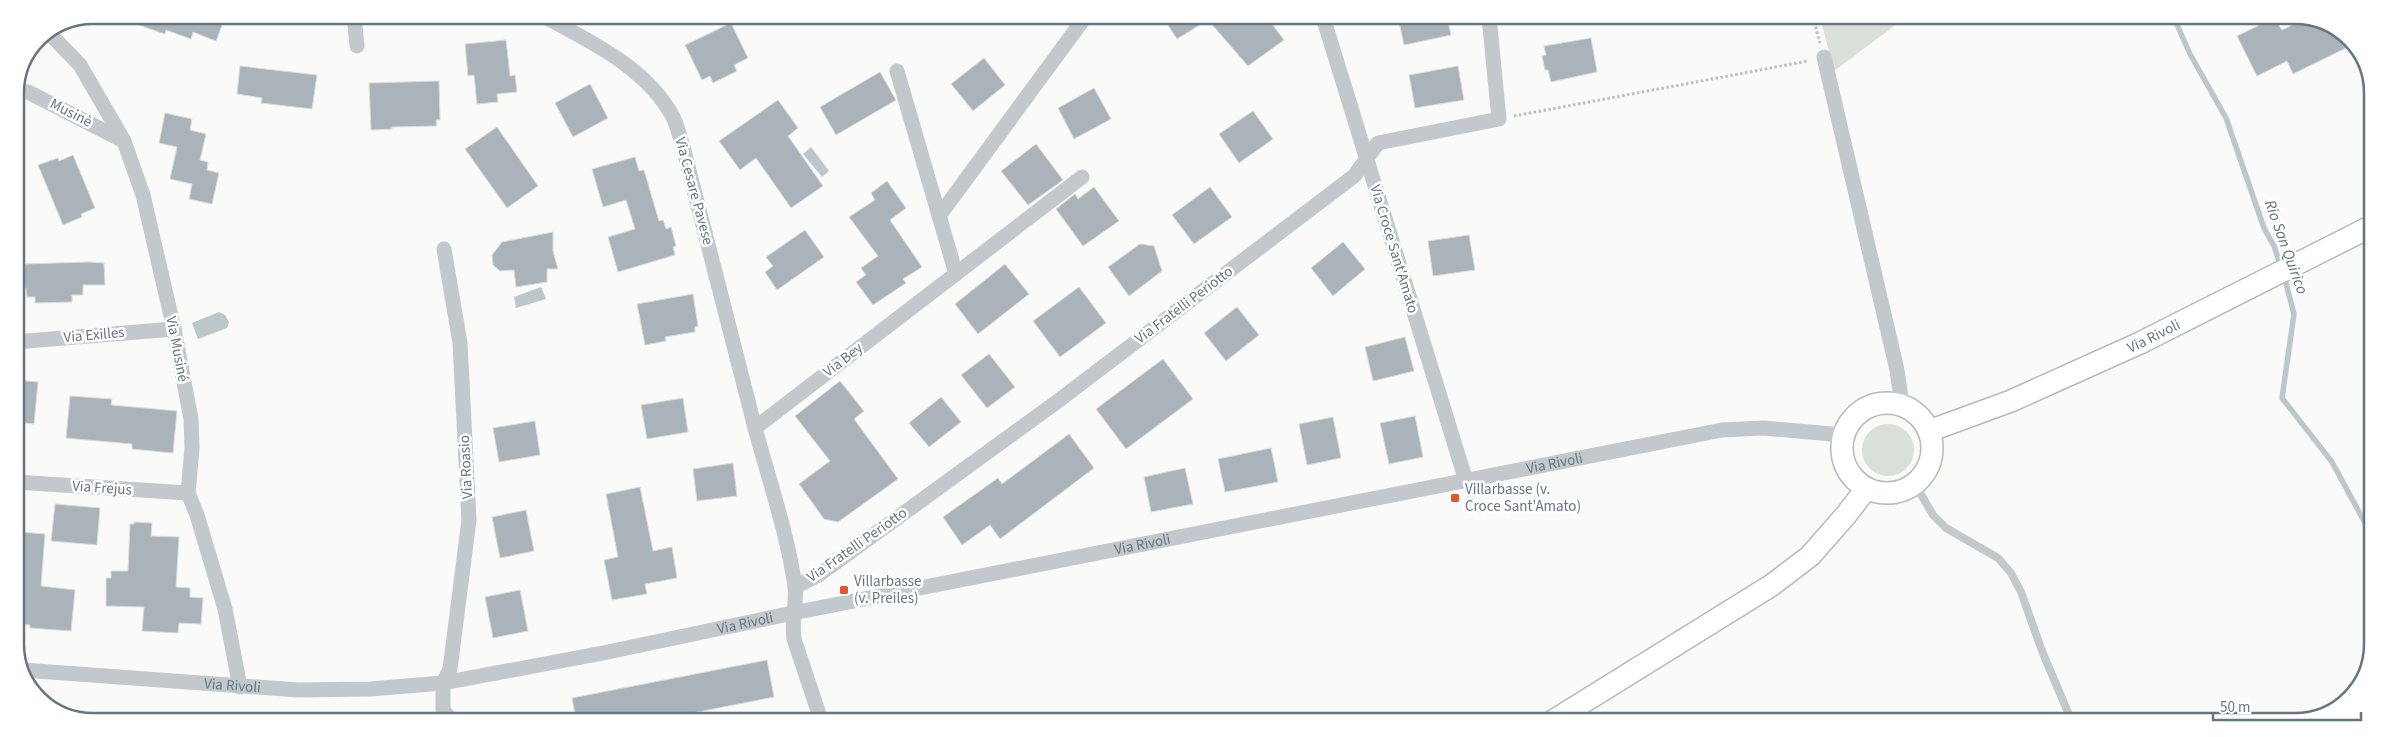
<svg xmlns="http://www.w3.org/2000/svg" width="2388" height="737" viewBox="0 0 2388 737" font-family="'Source Sans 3',sans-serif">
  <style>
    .green { fill: #dadfd7 }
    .water { fill: #bbc7cb }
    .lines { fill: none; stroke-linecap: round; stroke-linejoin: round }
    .stream { stroke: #bbc7cb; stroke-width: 5.5 }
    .building { fill: #aab3b9; stroke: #dcdcda }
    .secondary-casing { stroke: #b3babf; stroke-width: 24 }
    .path { stroke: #bbbfc2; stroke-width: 3; stroke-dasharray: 2.5 2.5; stroke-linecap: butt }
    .lane { stroke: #c3c8cc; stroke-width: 8 }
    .street { stroke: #c3c8cc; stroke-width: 15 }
    .secondary { stroke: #fff; stroke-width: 21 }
    .poi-dot { fill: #e4572e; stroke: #fff; stroke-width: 2 }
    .labels { text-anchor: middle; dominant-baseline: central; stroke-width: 5; stroke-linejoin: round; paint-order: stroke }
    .street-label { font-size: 15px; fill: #657683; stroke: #fff }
    .poi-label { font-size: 15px; fill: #657683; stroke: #fff; text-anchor: start }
    .water-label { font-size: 16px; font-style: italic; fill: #60757c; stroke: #fff }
    .rim { fill: none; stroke: #657683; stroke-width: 2.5 }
  </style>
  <rect width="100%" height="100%" fill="#fafaf8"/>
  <!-- green -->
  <path class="green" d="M 1820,17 L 1902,17 L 1893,27 L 1834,71 Z
    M1862 450a26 26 0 1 1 52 0a26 26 0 1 1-52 0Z"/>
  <!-- water -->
  <path class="water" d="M 811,147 L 829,171 L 822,177 L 803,154 Z
    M 541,287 L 546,299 L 516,308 L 514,297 Z
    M 219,312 L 225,315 L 229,322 L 227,328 L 198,339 L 192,323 Z"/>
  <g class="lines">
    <!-- stream -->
    <path class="stream" d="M 2174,18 L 2190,54 L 2226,118 L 2264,228 L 2274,246 L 2281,267
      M 2284,276 L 2294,314 L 2282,398 L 2332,462 L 2371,534"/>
  </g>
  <!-- building -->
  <path class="building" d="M 119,15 L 226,15 L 216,41 L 193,32 L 191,39 L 166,30 L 165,34 L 118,18 Z
    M 1162,16 L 1266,16 L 1284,40 L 1248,66 L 1208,20 L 1177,39 Z
    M 1398,17 L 1447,17 L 1451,35 L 1404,45 Z
    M 2274,18 L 2282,30 L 2307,18 L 2316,18 L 2337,31 L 2346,48 L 2293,74 L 2287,61 L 2257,76 L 2237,36 Z
    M 731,23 L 748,58 L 734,65 L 737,71 L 713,83 L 710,76 L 702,80 L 685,45 Z
    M 1591,38 L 1597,72 L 1551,82 L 1548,70 L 1545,70 L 1542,56 L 1546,55 L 1544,46 Z
    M 506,40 L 510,76 L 515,75 L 517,92 L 497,94 L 498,102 L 477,104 L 474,75 L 468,76 L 465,44 Z
    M 984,58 L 1005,85 L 973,111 L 951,84 Z
    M 240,66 L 317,75 L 312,109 L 261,103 L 262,98 L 237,94 Z
    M 1458,66 L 1464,100 L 1415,108 L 1409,75 Z
    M 880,72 L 896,100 L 836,135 L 820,107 Z
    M 439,81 L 440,120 L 436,120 L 437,126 L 392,127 L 392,129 L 371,130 L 369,83 Z
    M 590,84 L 608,118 L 573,137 L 555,103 Z
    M 1094,88 L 1111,119 L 1074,139 L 1058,108 Z
    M 778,100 L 798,128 L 788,136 L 823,186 L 791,208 L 756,158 L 740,170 L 719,141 Z
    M 1253,111 L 1273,139 L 1239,163 L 1219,134 Z
    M 165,113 L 192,119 L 190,130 L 206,134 L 200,160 L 208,162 L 207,170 L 219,173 L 212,204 L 189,199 L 192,184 L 170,179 L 177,147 L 159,143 Z
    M 497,127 L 538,186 L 507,208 L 465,149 Z
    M 1036,144 L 1063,180 L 1028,205 L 1001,171 Z
    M 73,155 L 95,208 L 81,214 L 82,217 L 63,225 L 38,165 L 58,158 L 59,161 Z
    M 635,157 L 639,171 L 644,170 L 659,221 L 663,220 L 666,229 L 671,227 L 676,246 L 673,247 L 675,255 L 618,272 L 608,237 L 635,229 L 626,200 L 603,207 L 592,169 Z
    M 887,181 L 906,208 L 890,220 L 922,267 L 903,279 L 906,283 L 873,305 L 856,282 L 866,275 L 861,268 L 878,256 L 849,217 L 875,200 L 871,193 Z
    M 1094,187 L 1119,221 L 1083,246 L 1056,209 L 1075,194 L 1078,199 Z
    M 1210,187 L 1232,217 L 1194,244 L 1172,215 Z
    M 805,230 L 824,257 L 777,290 L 765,272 L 773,266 L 766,257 Z
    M 553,232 L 553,251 L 558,269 L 547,269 L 547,282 L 516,287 L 514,270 L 500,271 L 493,265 L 492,255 L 502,242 Z
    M 1469,235 L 1475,270 L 1433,276 L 1428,241 Z
    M 1343,242 L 1365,269 L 1333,296 L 1311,268 Z
    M 1140,244 L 1154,246 L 1162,271 L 1129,296 L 1108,267 Z
    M 88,262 L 104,263 L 105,285 L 83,285 L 83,295 L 72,295 L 72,302 L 35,303 L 35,297 L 27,297 L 26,288 L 15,289 L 15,267 L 25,266 L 25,264 Z
    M 1005,264 L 1029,294 L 978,334 L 955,304 Z
    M 1079,287 L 1106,323 L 1060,357 L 1033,321 Z
    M 693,294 L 698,326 L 695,327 L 695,332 L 665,337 L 666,341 L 645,345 L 637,304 Z
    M 1237,307 L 1259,335 L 1226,361 L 1204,333 Z
    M 1405,337 L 1414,371 L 1373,381 L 1365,347 Z
    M 989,354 L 1015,387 L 987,408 L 961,375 Z
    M 1163,359 L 1193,399 L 1126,449 L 1096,409 Z
    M 15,380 L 38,382 L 34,424 L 15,422 Z
    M 840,381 L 864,411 L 854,419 L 898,479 L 838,522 L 824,519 L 799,484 L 830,461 L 795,416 Z
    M 70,396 L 112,399 L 111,405 L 177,411 L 173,453 L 132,449 L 132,444 L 66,438 Z
    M 941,397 L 961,422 L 929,447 L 909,423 Z
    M 683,398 L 688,432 L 647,439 L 641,405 Z
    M 1415,416 L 1423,457 L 1389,464 L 1380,423 Z
    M 1333,417 L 1341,458 L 1307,465 L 1299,424 Z
    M 535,421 L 540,455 L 499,462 L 493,428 Z
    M 1069,434 L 1094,468 L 1000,539 L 990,525 L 962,545 L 943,517 L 998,478 L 1002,484 Z
    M 1271,448 L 1278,482 L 1225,492 L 1218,459 Z
    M 733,463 L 737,496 L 697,501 L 693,469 Z
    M 1185,468 L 1193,504 L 1151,512 L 1144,477 Z
    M 640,487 L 653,551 L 672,547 L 677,578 L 645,584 L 647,594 L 612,600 L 604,560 L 618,557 L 606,494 Z
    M 55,504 L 100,508 L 97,545 L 51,541 Z
    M 526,510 L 534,551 L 500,558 L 492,517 Z
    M 134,522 L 152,523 L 151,536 L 179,537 L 176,587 L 190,588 L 190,597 L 203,598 L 201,624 L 179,623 L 178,633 L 142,631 L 144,607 L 106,606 L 106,578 L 111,578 L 111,571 L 128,571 L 130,524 L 134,524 Z
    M 19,532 L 45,534 L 41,586 L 75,590 L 71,631 L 30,628 L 30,625 L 15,624 L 15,577 Z
    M 520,590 L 528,631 L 493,638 L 485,597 Z
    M 767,660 L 774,697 L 657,720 L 576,720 L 572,698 Z"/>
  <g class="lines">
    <defs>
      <g id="secondary">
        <circle cx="1887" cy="448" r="45"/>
        <path id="s2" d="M 1929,431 L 2011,401 L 2140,343 L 2372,226"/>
        <path d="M 1553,721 L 1772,585 L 1810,556 L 1846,515 L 1866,489"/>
      </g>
    </defs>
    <!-- secondary casing -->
    <use href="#secondary" class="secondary-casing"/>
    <!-- path -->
    <path class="path" d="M 1813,17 L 1820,43
      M 1514,116 L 1808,61"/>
    <!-- lane -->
    <path class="lane" d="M 1915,484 L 1933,515 L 1946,528 L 1998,558 L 2011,573 L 2021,592 L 2042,651 L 2072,722"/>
    <!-- street -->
    <g class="street">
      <path d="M 354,15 L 357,46"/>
      <path d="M 543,16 C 591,42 646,67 673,117 C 677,125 679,134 682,143 L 755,428"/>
      <path d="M 1323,17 L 1466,481"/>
      <path d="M 49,33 L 80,65 L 124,141 L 143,195 L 174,329 L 191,419 L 192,448 L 188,493 L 197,515 L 225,609 L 240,687"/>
      <path d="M 1824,57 L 1897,370 L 1902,405"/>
      <path d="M 897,71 L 956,274"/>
      <path d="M 15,91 L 28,92 L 124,141"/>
      <path d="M 939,216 L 1083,20 L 1082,16"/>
      <path d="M 444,249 L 460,343 L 469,520 L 450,669 L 443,683 L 443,710 L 451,720"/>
      <path d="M 15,342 L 174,329"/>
      <path d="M 15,482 L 188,493"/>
      <path d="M 795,587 L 820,574 L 1058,401 L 1354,176 L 1378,143 L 1499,119 L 1489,17"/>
      <path id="s1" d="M 23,670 L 298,690 L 370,689 L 443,683 L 603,653 L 793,613 L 1722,430 L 1763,428 L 1843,435"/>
      <path d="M 821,720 L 794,639 C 791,621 797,604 795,586 C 787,532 769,480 755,428 L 1082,177"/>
    </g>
    <!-- secondary -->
    <use href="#secondary" class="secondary"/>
  </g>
  <!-- markers -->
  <g class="poi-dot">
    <rect x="1450" y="493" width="10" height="10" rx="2.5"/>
    <rect x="839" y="585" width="10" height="10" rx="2.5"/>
  </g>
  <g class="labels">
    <!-- street labels -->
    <g class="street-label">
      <text transform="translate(71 113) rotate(27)">Musinè</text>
      <text transform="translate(694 191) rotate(75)">Via Cesare Pavese</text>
      <text transform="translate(1394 249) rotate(73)">Via Croce Sant'Amato</text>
      <text transform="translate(1184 305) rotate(-37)">Via Fratelli Periotto</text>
      <text transform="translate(94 335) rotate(-5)">Via Exilles</text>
      <text stroke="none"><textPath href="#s2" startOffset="244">Via Rivoli</textPath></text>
      <text transform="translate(177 349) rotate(79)">Via Musiné</text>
      <text transform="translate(843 360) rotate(-38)">Via Bey</text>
      <text stroke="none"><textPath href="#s1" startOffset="1554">Via Rivoli</textPath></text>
      <text transform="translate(466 467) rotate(-93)">Via Roasio</text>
      <text transform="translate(102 488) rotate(4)">Via Frejus</text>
      <text transform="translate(857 545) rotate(-35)">Via Fratelli Periotto</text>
      <text stroke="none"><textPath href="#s1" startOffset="1134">Via Rivoli</textPath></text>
      <text stroke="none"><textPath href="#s1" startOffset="729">Via Rivoli</textPath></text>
      <text stroke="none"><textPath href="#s1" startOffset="210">Via Rivoli</textPath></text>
    </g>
    <!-- poi labels -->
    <g class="poi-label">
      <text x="1465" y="489">Villarbasse (v.<tspan x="1465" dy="17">Croce Sant'Amato)</tspan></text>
      <text x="854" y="581">Villarbasse<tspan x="854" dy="17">(v. Preiles)</tspan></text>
    </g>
    <!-- water labels -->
    <g class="water-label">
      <text transform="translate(2286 247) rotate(70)">Rio San Quirico</text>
    </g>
  </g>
  <!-- crop -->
  <path d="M0 0H2388V737H0ZM93 24H2295A69 69 0 0 1 2364 93V644A69 69 0 0 1 2295 713H93A69 69 0 0 1 24 644V93A69 69 0 0 1 93 24Z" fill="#fff" fill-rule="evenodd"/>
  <path class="rim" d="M93 24H2295A69 69 0 0 1 2364 93V644A69 69 0 0 1 2295 713H93A69 69 0 0 1 24 644V93A69 69 0 0 1 93 24Z"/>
  <!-- scale -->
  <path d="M2213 712v8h148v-8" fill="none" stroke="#657683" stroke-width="2.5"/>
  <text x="2220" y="712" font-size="15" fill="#657683" stroke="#ffffff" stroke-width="4" paint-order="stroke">50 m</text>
</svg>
